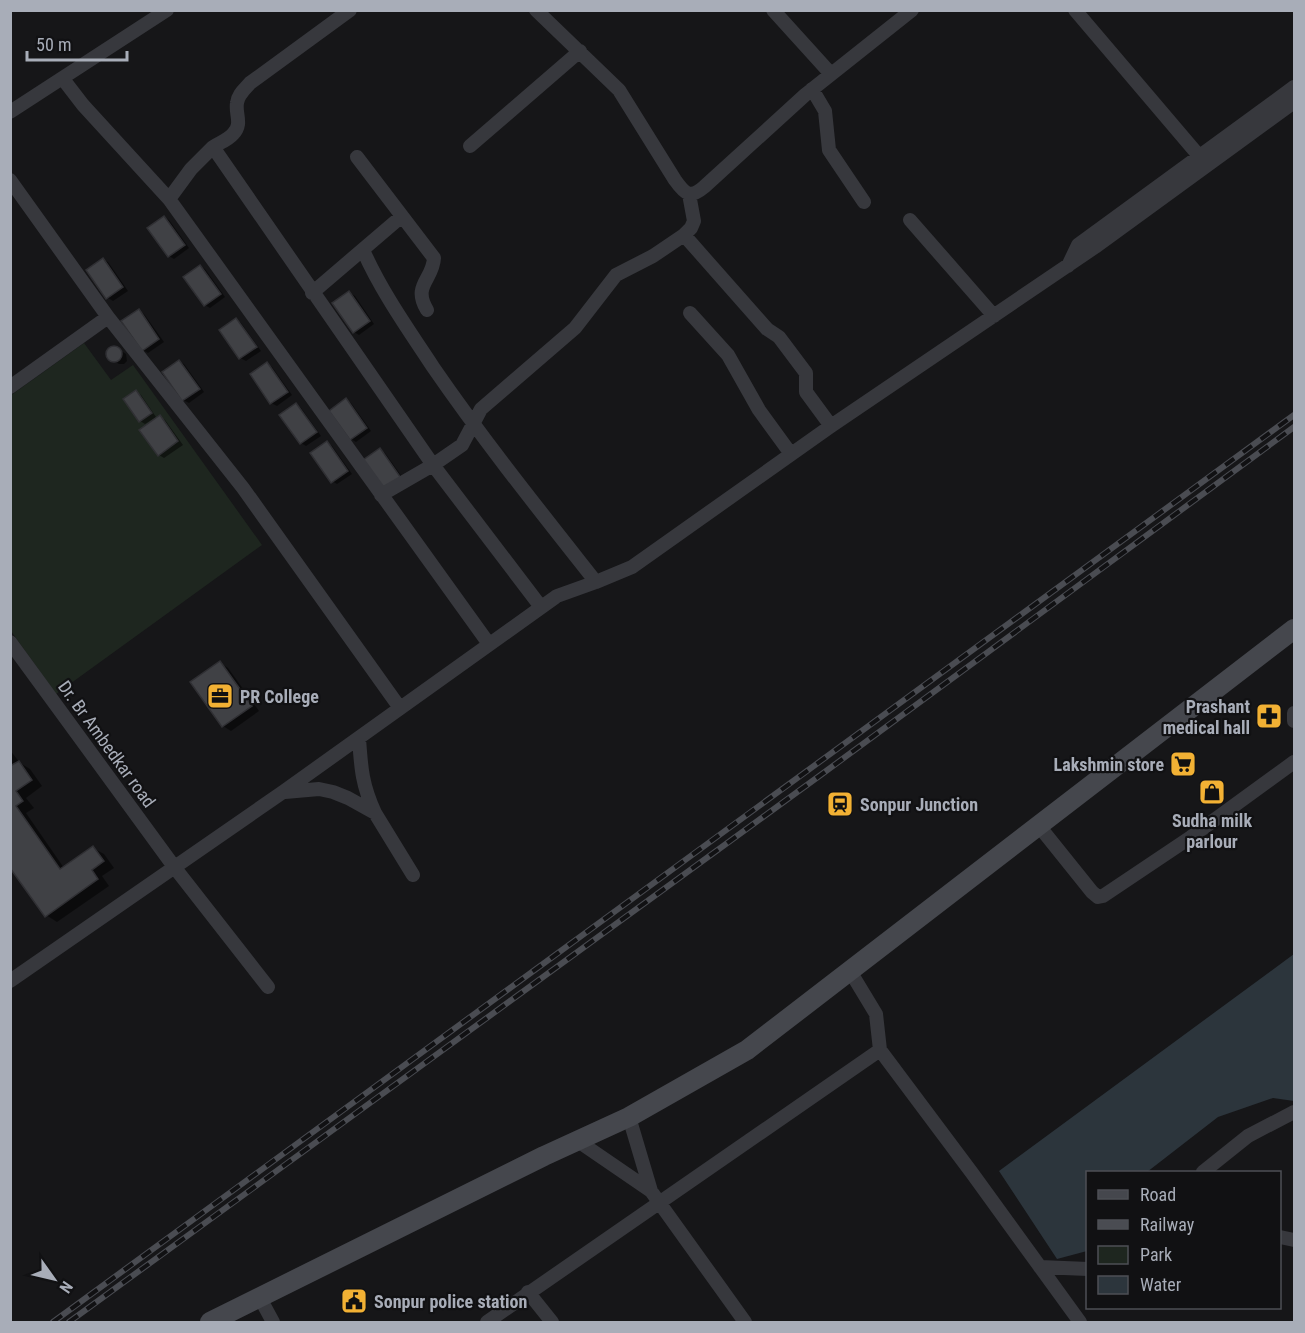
<svg xmlns="http://www.w3.org/2000/svg" width="1305" height="1333" viewBox="0 0 1305 1333" font-family="'Roboto Condensed',sans-serif">
  <style>
    .green { fill: #1e261f }
    .water { fill: #2c353c }
    .shadow { fill: #0007 }
    .building { fill: #404145; stroke: #303034; stroke-width: 1.5 }
    .lines { fill: none; stroke-linecap: round; stroke-linejoin: round }
    .street { stroke: #37383d; stroke-width: 14 }
    .secondary { stroke: #45474d; stroke-width: 20 }
    .rail-casing { stroke: #4a4c52; stroke-width: 6 }
    .rail { stroke: #111113; stroke-width: 4; stroke-dasharray: 11; stroke-linecap: butt }
    .labels { text-anchor: middle; dominant-baseline: central; stroke-width: 4.5; stroke-linejoin: round; paint-order: stroke }
    .poi-label { font-size: 18px; font-weight: bold; fill: #a8adb8; stroke: #111113; text-anchor: start }
    .street-label { font-size: 18px; fill: #a8adb8; stroke: #111113 }
  </style>
  <rect width="100%" height="100%" fill="#161618"/>
  <!-- green -->
  <path class="green" d="M 84,343 L 111,380 L 133,365 L 262,545 L 56,694 L 11,631 L 10,396 Z"/>
  <!-- water -->
  <path class="water" d="M 1294,954 L 1294,1101 L 1273,1098 L 1218,1117 L 1147,1172 L 1088,1172 L 1087,1251 L 1057,1259 L 999,1171 Z"/>
  <!-- shadow -->
  <path class="shadow" d="M 164,217 L 169,220 L 189,248 L 174,259 L 169,256 Z
    M 103,259 L 108,262 L 128,291 L 113,301 L 108,298 L 88,270 Z
    M 200,266 L 205,269 L 225,297 L 210,308 L 205,305 Z
    M 350,293 L 355,296 L 374,324 L 359,335 L 354,332 Z
    M 139,311 L 144,314 L 164,342 L 148,353 L 143,350 Z
    M 236,320 L 241,323 L 261,351 L 246,361 L 240,358 L 221,330 Z
    M 111,348 L 117,348 L 126,354 L 127,361 L 124,364 L 119,364 L 109,358 L 108,352 Z
    M 179,361 L 184,364 L 204,392 L 189,403 L 183,400 Z
    M 267,364 L 272,367 L 292,395 L 277,406 L 271,403 Z
    M 136,392 L 141,395 L 156,417 L 145,424 L 140,421 Z
    M 346,400 L 351,403 L 371,431 L 356,442 L 351,439 Z
    M 296,405 L 301,408 L 321,436 L 306,446 L 301,443 Z
    M 160,417 L 165,420 L 183,445 L 164,458 L 159,455 Z
    M 327,443 L 332,446 L 352,474 L 337,484 L 332,481 Z
    M 380,450 L 385,453 L 405,481 L 365,461 Z
    M 220,663 L 228,668 L 259,711 L 231,731 L 223,726 Z
    M 10,750 L 20,763 L 30,769 L 42,786 L 26,798 L 34,808 L 26,813 L 64,868 L 93,848 L 104,854 L 114,868 L 102,876 L 109,886 L 57,922 L 46,915 L 10,865 Z"/>
  <!-- building -->
  <path class="building" d="M 164,216 L 185,245 L 168,257 L 147,228 Z
    M 103,258 L 123,287 L 106,299 L 86,270 Z
    M 200,265 L 221,294 L 204,306 L 183,277 Z
    M 349,291 L 370,321 L 353,333 L 332,303 Z
    M 139,309 L 159,339 L 142,351 L 121,321 Z
    M 236,318 L 257,347 L 239,359 L 219,330 Z
    M106 354a8 8 0 1 1 16 0a8 8 0 1 1-16 0Z
    M 179,360 L 200,389 L 182,401 L 162,372 Z
    M 267,362 L 288,392 L 270,404 L 250,374 Z
    M 136,390 L 152,413 L 139,422 L 123,399 Z
    M 346,398 L 367,428 L 350,440 L 329,411 Z
    M 296,403 L 317,432 L 300,444 L 279,415 Z
    M 160,415 L 178,441 L 158,456 L 139,430 Z
    M 327,441 L 348,471 L 331,483 L 310,453 Z
    M 380,448 L 401,478 L 383,490 L 363,460 Z
    M 220,661 L 252,706 L 222,727 L 190,682 Z
    M 19,761 L 32,780 L 16,791 L 23,801 L 16,806 L 60,869 L 93,846 L 104,861 L 92,870 L 98,879 L 45,917 L 10,868 L 10,766 Z"/>
  <g class="lines">
    <!-- street -->
    <path class="street" d="M 536,10 L 619,90 L 675,180 C 685,194 690,199 704,187 L 805,95 L 912,10
      M 773,10 L 831,74
      M 1075,10 L 1200,157
      M 63,79 L 83,105 L 169,199 L 489,644
      M 812,89 L 825,111 L 829,150 L 864,202
      M 10,112 L 167,10
      M 470,146 L 580,51
      M 213,147 C 219,143 228,140 233,134 C 243,124 235,114 237,103 C 238,94 245,89 250,83 L 350,10
      M 357,157 L 434,258 C 433,280 412,285 427,310
      M 10,180 L 108,317 L 243,488 L 400,708
      M 169,199 L 191,169 L 213,147 L 433,465 L 541,607
      M 910,220 L 994,316
      M 684,235 L 767,329 L 779,337 L 806,373 L 806,392 L 831,426
      M 363,250 C 381,291 408,329 433,367 C 484,441 540,511 596,582
      M 1068,266 L 1078,245 L 1294,87
      M 312,293 L 402,216
      M 690,313 L 728,355 L 759,410 L 791,454
      M 10,387 L 108,317
      M 381,495 L 433,465 L 462,445 L 481,409 L 575,328 L 616,275 L 653,256 L 684,235 L 691,228 L 694,221 L 689,194
      M 10,642 L 175,868 L 268,987
      M 1294,713 L 1294,721
      M 359,738 C 361,768 362,785 375,813
      M 285,792 L 319,789 L 333,792 L 348,798 L 375,813 L 413,875
      M 1039,826 L 1092,892 L 1098,897 L 1103,896 L 1191,837 L 1294,762
      M 850,971 L 876,1014 L 880,1050 L 972,1173 L 1080,1322
      M 10,981 L 283,792 L 557,596 L 596,582 L 632,567 L 831,426 L 1095,247 L 1294,102
      M 629,1117 L 651,1191 L 745,1322
      M 578,1141 L 651,1191
      M 1203,1172 L 1248,1136 L 1294,1112
      M 1280,1237 L 1294,1240
      M 1040,1267 L 1088,1269
      M 528,1292 L 552,1322
      M 260,1298 L 273,1322
      M 487,1322 L 880,1050"/>
    <!-- secondary -->
    <path class="secondary" d="M 210,1322 L 544,1156 L 629,1117 L 747,1050 L 1294,629"/>
    <defs>
      <path id="rail" d="M 53,1322 L 1294,415
        M 69,1322 L 822,774 L 1294,427"/>
    </defs>
    <!-- rail casing -->
    <use href="#rail" class="rail-casing"/>
    <!-- rail -->
    <use href="#rail" class="rail"/>
  </g>
  <!-- icons -->
  <defs>
    <symbol id="office-square" viewBox="-11 -11 22 22"><rect x="-9" y="-9" width="18" height="18" rx="4" fill="#f2b134" stroke="#111113"/><path d="M-6-3h4V-5.5h4V-3h4V5H-6ZM-1-4.5V-3h2v-1.5ZM-6 0V1H6V0Z" fill="#111"/></symbol>
    <symbol id="pharmacy-square" viewBox="-11 -11 22 22"><rect x="-9" y="-9" width="18" height="18" rx="4" fill="#f2b134" stroke="#111113"/><path d="M-2-6h4v4h4v4h-4v4h-4v-4h-4v-4h4Z" fill="#111"/></symbol>
    <symbol id="supermarket-square" viewBox="-11 -11 22 22"><rect x="-9" y="-9" width="18" height="18" rx="4" fill="#f2b134" stroke="#111113"/><path d="M-6-5.5h2.5l.6 2H6L4.5 2H-2.5L-4.4-4H-6ZM-1.5 3.2a1.3 1.3 0 1 0 .1 0ZM3 3.2a1.3 1.3 0 1 0 .1 0Z" fill="#111"/></symbol>
    <symbol id="shop-square" viewBox="-11 -11 22 22"><rect x="-9" y="-9" width="18" height="18" rx="4" fill="#f2b134" stroke="#111113"/><path d="M-5-2.5h2.3a2.7 3.5 0 0 1 5.4 0H5L5.5 6h-11ZM-1.5-2.5h3a1.5 2.3 0 0 0-3 0Z" fill="#111"/></symbol>
    <symbol id="station-square" viewBox="-11 -11 22 22"><rect x="-9" y="-9" width="18" height="18" rx="4" fill="#f2b134" stroke="#111113"/><path d="M-3-6H3Q5-6 5-4V2Q5 4 3 4L4.5 6H3L1.5 4h-3L-3 6H-4.5L-3 4Q-5 4-5 2V-4Q-5-6-3-6ZM-3.5-4v3h7v-3ZM-3.5 1v1.5H-2V1ZM2 1v1.5H3.5V1Z" fill="#111"/></symbol>
    <symbol id="civic-square" viewBox="-11 -11 22 22"><rect x="-9" y="-9" width="18" height="18" rx="4" fill="#f2b134" stroke="#111113"/><path d="M-.6-6.5H3V-4.5H.6V-3L4-1V1h2V6H-6V1h2V-1L-.6-3ZM-1.2 2.5V6h2.4V2.5Z" fill="#111"/></symbol>
  </defs>
  <g fill-rule="evenodd">
    <use href="#office-square" x="205" y="681" width="30" height="30"/>
    <use href="#pharmacy-square" x="1254" y="701" width="30" height="30"/>
    <use href="#supermarket-square" x="1168" y="749" width="30" height="30"/>
    <use href="#shop-square" x="1197" y="777" width="30" height="30"/>
    <use href="#station-square" x="825" y="789" width="30" height="30"/>
    <use href="#civic-square" x="339" y="1286" width="30" height="30"/>
  </g>
  <g class="labels">
    <!-- poi labels -->
    <g class="poi-label">
      <text x="240" y="696">PR College</text>
      <text x="1250" y="706" text-anchor="end">Prashant<tspan x="1250" dy="21">medical hall</tspan></text>
      <text x="1164" y="764" text-anchor="end">Lakshmin store</text>
      <text x="860" y="804">Sonpur Junction</text>
      <text x="1212" y="820" text-anchor="middle">Sudha milk<tspan x="1212" dy="21">parlour</tspan></text>
      <text x="374" y="1301">Sonpur police station</text>
    </g>
    <!-- street labels -->
    <g class="street-label">
      <text transform="translate(107 744) rotate(54)">Dr. Br Ambedkar road</text>
    </g>
  </g>
  <!-- border -->
  <rect width="1305" height="1333" fill="none" stroke="#a8adb8" stroke-width="24"/>
  <!-- legend -->
  <rect x="1086" y="1171" width="195" height="138" fill="#111113" stroke="#4d4f55" stroke-width="1.5"/>
  <rect x="1098" y="1190" width="30" height="9" fill="#45474d" stroke="#4d4f55" stroke-width="1.5"/>
  <text x="1140" y="1201" font-size="18" fill="#a8adb8">Road</text>
  <rect x="1098" y="1220" width="30" height="9" fill="#4a4c52" stroke="#4d4f55" stroke-width="1.5"/>
  <text x="1140" y="1231" font-size="18" fill="#a8adb8">Railway</text>
  <rect x="1098" y="1246" width="30" height="18" fill="#1e261f" stroke="#4d4f55" stroke-width="1.5"/>
  <text x="1140" y="1261" font-size="18" fill="#a8adb8">Park</text>
  <rect x="1098" y="1276" width="30" height="18" fill="#2c353c" stroke="#4d4f55" stroke-width="1.5"/>
  <text x="1140" y="1291" font-size="18" fill="#a8adb8">Water</text>
  <!-- north arrow -->
  <g transform="translate(54 1279) rotate(124)" stroke="#111113" stroke-width="4.5" paint-order="stroke">
  <path d="M0-4.5L10 22L0 15L-10 22Z" fill="#a8adb8"/>
  <text y="-9" font-size="16" font-weight="bold" text-anchor="middle" fill="#a8adb8">N</text>
  </g>
  <!-- scale -->
  <path d="M27 51v9h100v-9" fill="none" stroke="#a8adb8" stroke-width="3"/>
  <text x="36" y="51" font-size="18" fill="#a8adb8" stroke="#111113" stroke-width="4.5" paint-order="stroke">50 m</text>
</svg>
